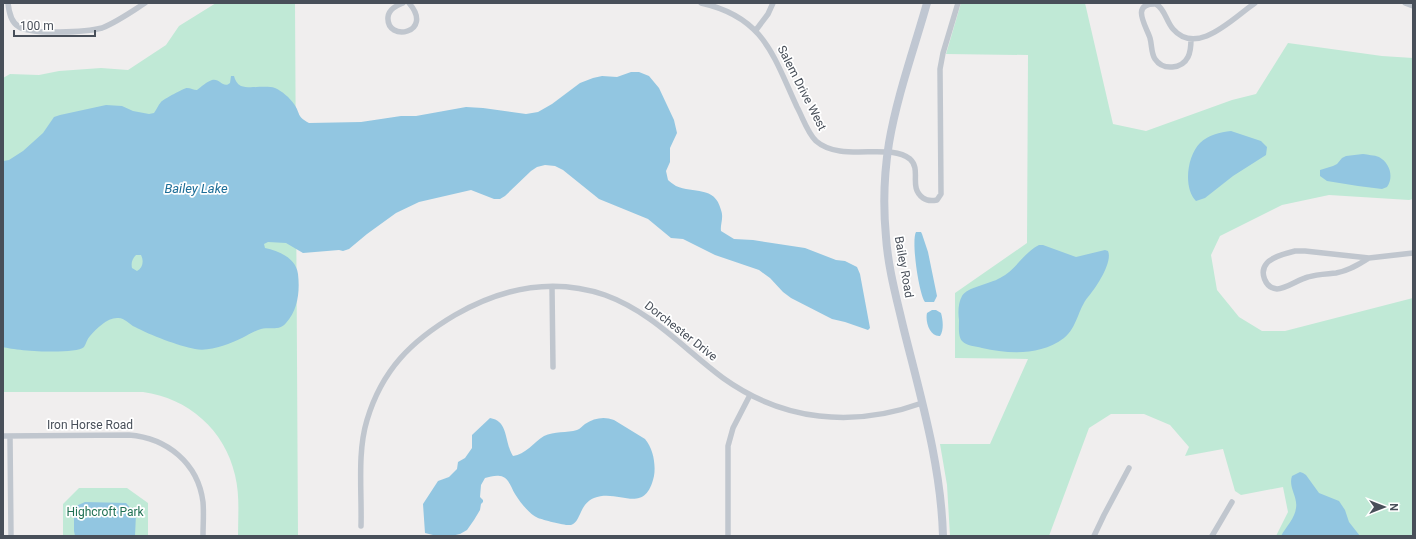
<svg xmlns="http://www.w3.org/2000/svg" width="1416" height="539" viewBox="0 0 1416 539" font-family="Roboto,sans-serif">
  <style>
    .green { fill: #c0e9d6 }
    .water { fill: #92c6e1; fill-rule: evenodd }
    .lines { fill: none; stroke-linecap: round; stroke-linejoin: round }
    .minor { stroke: #c0c6ce; stroke-width: 5.5 }
    .secondary { stroke: #c0c7d2; stroke-width: 8 }
    .labels { text-anchor: middle; dominant-baseline: central; stroke-width: 3.5; stroke-linejoin: round; paint-order: stroke }
    .street-label { font-size: 12px; fill: #484f59; stroke: #fff }
    .park-label { font-size: 12px; fill: #217154; stroke: #fff }
    .water-label { font-size: 13px; font-style: italic; fill: #1c6d97; stroke: #fff }
  </style>
  <rect width="100%" height="100%" fill="#f0eeee"/>
  <!-- green -->
  <path class="green" d="M 216,3 L 295,3 L 298,536 L 238,536 C 238,516 240,495 235,475 C 225,430 188,398 143,392 L 3,392 L 3,78 L 10,74 L 39,75 L 59,71 L 101,68 L 128,70 L 166,45 L 179,26 Z
    M 961,3 L 1085,3 L 1113,124 L 1146,131 L 1232,100 L 1256,94 L 1288,43 L 1382,56 L 1413,58 L 1413,199 L 1409,200 L 1329,195 L 1282,205 L 1220,236 L 1211,255 L 1217,290 L 1239,317 L 1262,331 L 1285,331 L 1413,298 L 1413,536 L 1276,536 L 1288,512 L 1283,487 L 1241,495 L 1235,491 L 1223,449 L 1185,456 L 1189,447 L 1170,425 L 1144,414 L 1111,414 L 1089,428 L 1049,536 L 950,536 L 947,485 L 940,444 L 990,444 L 1028,359 L 955,358 L 955,293 L 1027,243 L 1028,55 L 946,54 Z
    M 79,488 L 127,488 L 148,503 L 148,536 L 63,536 L 63,504 Z"/>
  <!-- water -->
  <path class="water" d="M 631,72 L 639,72 L 649,76 L 659,88 L 674,120 L 677,133 L 670,148 L 670,162 L 666,171 L 668,180 C 670,182 673,184 676,186 C 693,194 715,185 721,210 C 724,218 720,224 721,231 L 734,239 L 753,240 L 805,248 L 836,260 L 845,261 L 857,267 L 860,274 L 870,328 L 868,330 L 845,322 L 832,319 L 791,298 L 783,292 L 770,278 L 759,270 L 715,255 L 683,239 L 671,238 L 648,219 L 599,199 L 563,170 L 555,166 L 545,165 L 537,167 L 531,171 L 505,196 L 500,199 L 494,199 L 471,190 L 419,202 L 396,213 L 367,234 L 349,249 L 343,251 L 339,250 L 303,253 L 286,243 L 268,242 L 264,244 L 265,248 C 279,251 296,258 298,274 C 300,291 298,310 286,323 C 280,331 270,327 261,329 C 254,331 248,335 242,338 C 229,344 210,352 195,349 C 179,346 150,335 135,327 C 129,324 124,317 117,318 C 107,318 96,329 90,336 C 87,339 86,344 84,347 C 75,355 16,351 3,347 L 3,161 L 9,160 L 23,151 L 43,133 L 54,117 L 60,115 L 106,105 L 122,106 L 133,111 L 149,114 L 154,113 C 157,109 158,105 161,102 C 164,99 184,88 187,88 C 191,88 193,90 197,90 C 201,87 206,82 212,80 C 220,78 223,89 230,83 L 231,76 L 234,76 C 235,80 237,84 241,86 C 249,89 266,85 275,88 C 282,91 290,98 294,104 C 301,114 296,116 309,123 L 361,122 L 401,116 L 416,116 L 466,107 L 483,108 L 526,114 L 538,112 L 552,104 L 580,83 L 593,78 L 602,76 L 617,77 ZM 136,255 L 141,255 C 144,261 143,268 137,271 L 132,268 C 131,263 132,259 136,255 Z
    M 1231,131 L 1261,141 L 1267,147 L 1266,155 L 1233,176 L 1205,198 L 1196,201 C 1183,188 1187,156 1200,143 C 1208,135 1220,132 1231,131 Z
    M 1363,154 C 1368,155 1374,155 1379,157 C 1390,163 1394,177 1387,187 L 1382,189 L 1358,186 L 1327,181 L 1320,176 L 1320,170 L 1333,166 L 1337,164 L 1342,158 L 1346,156 Z
    M 916,232 L 921,232 L 922,234 L 928,252 L 937,296 L 934,302 L 925,302 C 919,294 911,241 916,232 Z
    M 1039,245 L 1043,245 L 1076,257 L 1105,250 L 1108,251 C 1113,262 1096,288 1088,297 C 1078,309 1077,328 1064,338 C 1040,356 1009,354 982,348 C 975,346 967,346 962,341 C 958,336 959,327 959,320 C 958,313 958,303 962,296 C 967,287 990,284 1000,278 C 1016,270 1023,253 1039,245 Z
    M 932,310 L 936,310 L 941,313 C 943,320 944,330 940,336 C 930,337 925,322 927,313 Z
    M 490,418 C 509,421 504,442 513,456 C 525,455 534,442 544,436 C 554,431 567,433 577,430 C 580,429 582,426 585,424 C 594,418 604,416 614,420 L 645,439 C 653,448 656,464 654,476 C 645,517 619,488 594,498 C 579,504 581,522 571,525 C 565,526 544,520 538,518 C 529,514 520,502 515,494 C 511,488 509,477 500,476 C 495,475 490,477 485,478 L 481,485 L 480,497 L 483,500 L 483,502 L 481,504 L 480,510 L 474,520 L 467,530 L 460,534 L 451,536 L 437,536 L 425,533 L 423,504 L 438,481 L 449,477 L 457,469 L 458,462 L 465,458 L 472,448 L 472,435 Z
    M 1300,472 L 1303,473 L 1306,475 L 1319,493 L 1339,501 L 1345,510 L 1349,522 L 1360,536 L 1281,536 C 1286,527 1295,518 1296,508 C 1298,497 1288,487 1292,476 Z
    M 85,502 L 126,503 L 136,514 L 135,536 L 75,536 L 74,531 L 74,508 L 76,506 Z"/>
  <g class="lines">
    <!-- minor -->
    <path class="minor" d="M 8,3 C 9,13 11,22 19,27 C 31,35 87,32 102,28 C 117,22 131,12 145,3
      M 403,3 C 396,6 389,9 388,17 C 386,43 435,33 409,3
      M 701,3 C 764,17 773,55 797,107 C 803,118 807,132 816,141 C 841,163 889,142 910,159 C 922,170 908,187 923,198 C 927,201 932,201 937,200 L 941,194 L 940,69 L 943,53 L 958,3
      M 1405,3 L 1413,6
      M 756,30 L 768,14 L 773,3
      M 1191,39 C 1191,45 1191,51 1188,57 C 1182,69 1163,71 1155,59 C 1151,53 1152,45 1150,38 C 1146,26 1130,3 1156,4 C 1165,9 1166,21 1173,29 C 1197,57 1233,18 1255,3
      M 1295,251 L 1305,251 L 1369,258 C 1358,265 1348,271 1336,273 C 1327,274 1317,274 1308,277 C 1299,279 1286,289 1277,289 C 1265,288 1259,272 1267,263 C 1273,256 1287,253 1295,251 Z
      M 1369,258 L 1413,253
      M 552,287 L 553,367
      M 3,436 L 129,435 C 167,438 198,463 203,502 C 204,513 203,525 203,536
      M 10,436 L 11,536
      M 361,526 C 362,492 357,453 367,420 C 382,370 411,341 455,315 C 502,288 552,277 605,295 C 652,312 684,349 723,378 C 783,421 853,428 922,403
      M 728,536 L 728,446 L 733,428 L 750,395
      M 1094,536 L 1104,515 L 1129,468
      M 1212,536 L 1232,502"/>
    <!-- secondary -->
    <path class="secondary" d="M 927,3 C 914,49 897,96 889,143 C 884,174 883,206 886,237 C 888,267 896,296 903,326 C 920,395 941,464 943,536"/>
  </g>
  <g class="labels">
    <!-- street labels -->
    <g class="street-label">
      <text transform="translate(802 88) rotate(63)">Salem Drive West</text>
      <text transform="translate(904 267) rotate(80)">Bailey Road</text>
      <text transform="translate(681 331) rotate(38)">Dorchester Drive</text>
      <text x="90" y="425">Iron Horse Road</text>
    </g>
    <!-- park labels -->
    <g class="park-label">
      <text x="105" y="512">Highcroft Park</text>
    </g>
    <!-- water labels -->
    <g class="water-label">
      <text x="196" y="188">Bailey Lake</text>
    </g>
  </g>
  <!-- border -->
  <rect width="1416" height="539" fill="none" stroke="#484f59" stroke-width="8"/>
  <!-- north arrow -->
  <g transform="translate(1384 507) rotate(90)" stroke="#ffffff" stroke-width="3" paint-order="stroke">
  <path d="M0-3L7 15L0 10L-7 15Z" fill="#484f59"/>
  <text y="-6" font-size="11" font-weight="bold" text-anchor="middle" fill="#484f59">N</text>
  </g>
  <!-- scale -->
  <path d="M14 30v6h81v-6" fill="none" stroke="#484f59" stroke-width="2"/>
  <text x="20" y="30" font-size="12" fill="#484f59" stroke="#ffffff" stroke-width="3" paint-order="stroke">100 m</text>
</svg>
